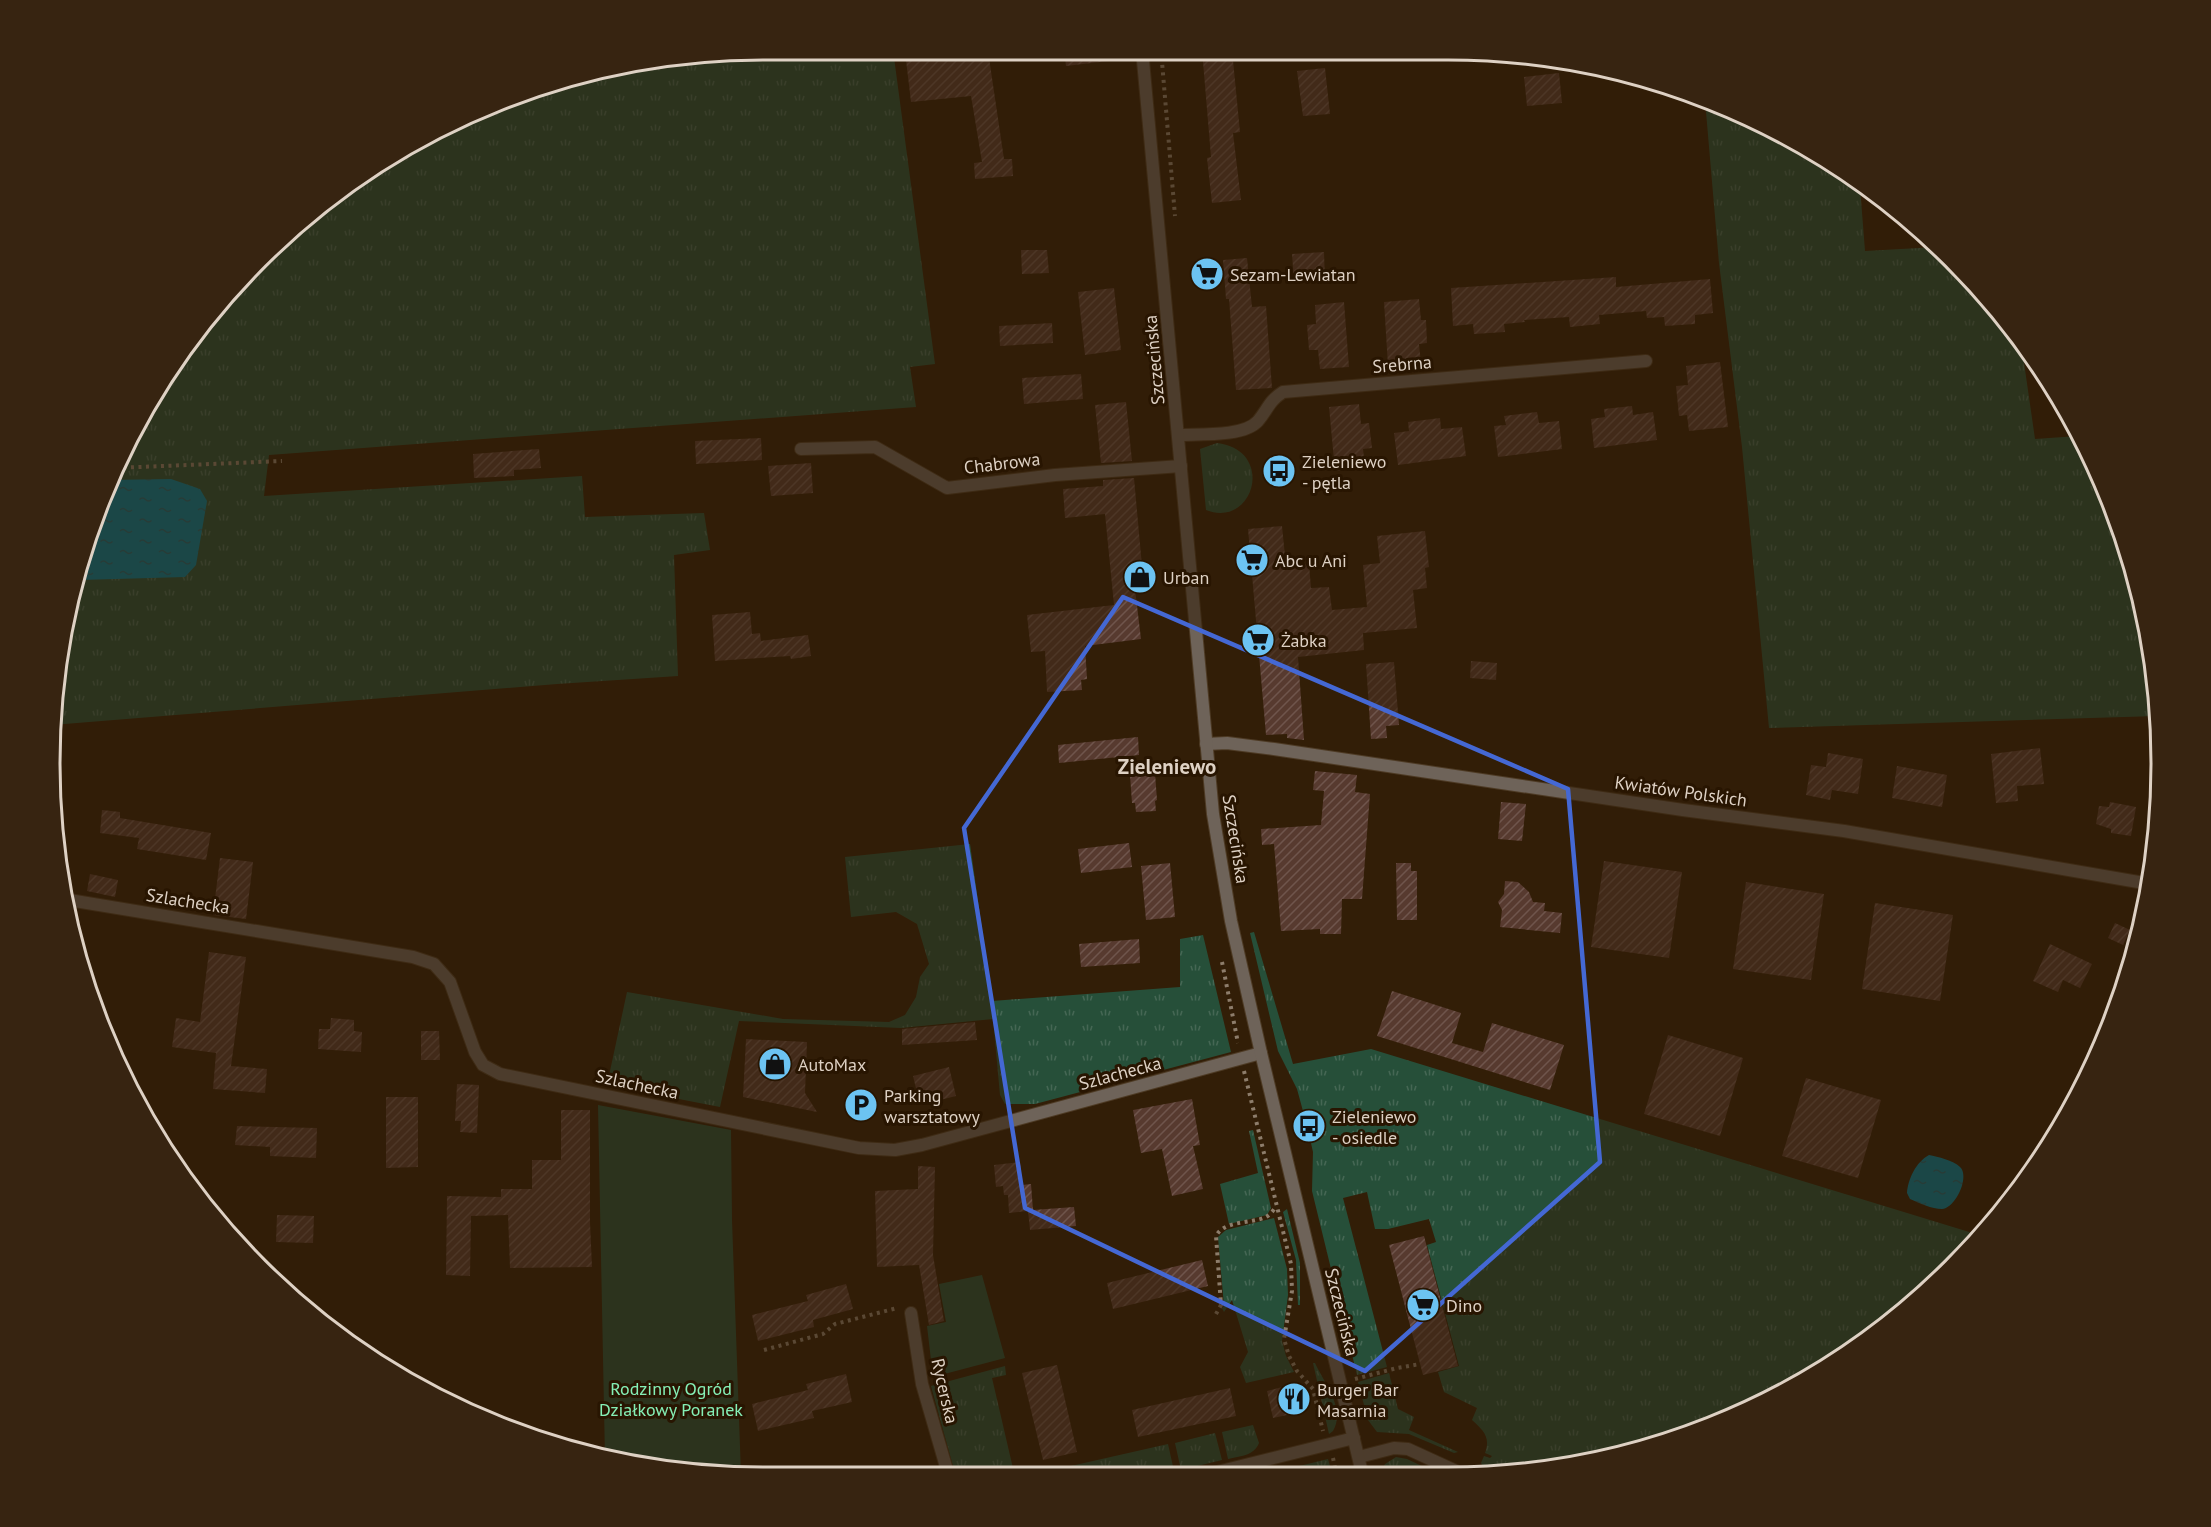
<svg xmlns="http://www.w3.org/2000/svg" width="2211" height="1527" viewBox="0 0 2211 1527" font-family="'PT Sans',sans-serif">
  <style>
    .grass { fill: url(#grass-tufts) }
    .green { fill: #264f39 }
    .water { fill: url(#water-ripples) }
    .building { fill: url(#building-hatch) }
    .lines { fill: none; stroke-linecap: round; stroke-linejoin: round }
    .service-casing { stroke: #4e3b25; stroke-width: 14 }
    .minor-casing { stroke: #4e3b25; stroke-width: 14 }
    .tertiary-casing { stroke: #4e3b25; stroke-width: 14 }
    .path { stroke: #8d7d6b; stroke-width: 4; stroke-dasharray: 3 4.5; stroke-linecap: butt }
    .service { stroke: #6e6359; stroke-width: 12 }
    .minor { stroke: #6e6359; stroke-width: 12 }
    .tertiary { stroke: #6e6359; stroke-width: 12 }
    .marked { fill: none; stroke: #4468d4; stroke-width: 4.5; stroke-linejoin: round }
    .labels { text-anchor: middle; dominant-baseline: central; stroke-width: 6; stroke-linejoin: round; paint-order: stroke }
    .poi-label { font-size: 18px; fill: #ded1c4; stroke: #281501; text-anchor: start }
    .street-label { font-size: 18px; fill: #ded1c4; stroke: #281501 }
    .park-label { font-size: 18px; fill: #85efb6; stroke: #281501 }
    .quarter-label { font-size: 21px; font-weight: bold; fill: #ded1c4; stroke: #281501 }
    .rim { fill: none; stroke: #ded1c4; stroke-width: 3 }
  </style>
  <defs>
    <pattern id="grass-tufts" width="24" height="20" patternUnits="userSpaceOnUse" patternTransform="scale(1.5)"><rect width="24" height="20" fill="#264f39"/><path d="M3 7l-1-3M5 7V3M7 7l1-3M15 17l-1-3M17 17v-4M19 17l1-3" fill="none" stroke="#456754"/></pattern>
    <pattern id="water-ripples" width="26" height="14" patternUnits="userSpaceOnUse" patternTransform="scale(1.5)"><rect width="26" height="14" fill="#027a95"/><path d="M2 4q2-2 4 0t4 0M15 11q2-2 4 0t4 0" fill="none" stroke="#1c6271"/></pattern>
    <pattern id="building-hatch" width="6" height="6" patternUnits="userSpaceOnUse" patternTransform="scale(1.5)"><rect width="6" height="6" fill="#573a2f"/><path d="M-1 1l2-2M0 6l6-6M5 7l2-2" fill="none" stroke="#6f554c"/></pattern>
  </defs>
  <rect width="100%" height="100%" fill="#321e07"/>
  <!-- grass -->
  <path class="grass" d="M 763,50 L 776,50 L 778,59 L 867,50 L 893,50 L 935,364 L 910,367 L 916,407 L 269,455 L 264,496 L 582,476 L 585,517 L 704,513 L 710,550 L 674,555 L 678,676 L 557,684 L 52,725 L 56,671 L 104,490 L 170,367 L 226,293 L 367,170 L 448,123 L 578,74 Z
    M 1705,100 L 1804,145 L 1860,187 L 1865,251 L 1937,247 L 1953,259 L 2021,342 L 2035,439 L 2078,436 L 2107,491 L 2148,625 L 2157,716 L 1769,728 L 1742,447 L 1719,263 Z
    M 1217,443 C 1276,450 1254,529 1206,510 L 1200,449 Z
    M 970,844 L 992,1001 L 1180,987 L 1180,939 L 1203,935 L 1231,1052 L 1035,1104 L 1005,1104 L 1000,1095 L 993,1019 L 901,1028 L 739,1021 L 720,1107 L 607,1085 L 627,992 L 783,1019 L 889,1022 L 905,1015 L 916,997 L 920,977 L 929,964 L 917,924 L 896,912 L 851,917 L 845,857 Z
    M 1254,932 L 1293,1064 L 1371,1049 L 1979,1235 L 1952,1269 L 1882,1330 L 1764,1404 L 1586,1464 L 1487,1474 L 1481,1463 L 1484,1456 L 1490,1458 L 1492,1456 L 1485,1453 C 1491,1437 1483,1430 1472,1420 L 1477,1408 L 1444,1392 L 1438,1372 L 1459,1366 L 1427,1245 L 1436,1242 L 1429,1219 L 1388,1229 L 1375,1229 L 1367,1192 L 1343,1198 L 1387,1367 L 1357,1375 L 1312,1191 L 1313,1152 L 1309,1134 L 1313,1133 L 1311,1121 L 1306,1122 L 1297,1089 L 1278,1051 L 1250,933 Z
    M 2129,964 L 2107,1037 L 2040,1162 Z
    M 1253,1130 L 1271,1208 L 1267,1215 L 1229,1224 L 1220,1184 L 1258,1173 L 1249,1131 Z
    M 1287,1209 L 1300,1263 L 1300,1305 L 1298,1305 L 1296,1260 L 1283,1212 Z
    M 1274,1218 L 1287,1269 L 1288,1295 L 1282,1341 L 1286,1356 L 1294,1372 L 1246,1383 L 1240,1367 L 1248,1352 L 1232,1300 L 1224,1312 L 1222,1308 L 1224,1306 L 1218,1237 L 1226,1230 Z
    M 1313,1363 L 1315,1363 C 1324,1383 1346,1408 1333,1431 L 1329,1434 Z
    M 1005,1366 L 1006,1375 L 992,1378 L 1015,1477 L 956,1477 L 931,1386 Z
    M 1389,1373 L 1398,1409 L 1414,1417 L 1409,1430 L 1458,1452 L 1454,1453 L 1409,1434 L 1377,1432 L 1368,1420 L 1358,1382 Z
    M 1253,1425 L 1259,1443 C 1254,1456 1240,1456 1228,1459 L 1222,1432 Z
    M 1215,1433 L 1222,1460 L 1181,1470 L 1175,1443 Z
    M 1168,1444 L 1174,1471 L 1150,1477 L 1042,1477 L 1040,1473 Z
    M 1396,1457 L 1407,1459 L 1426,1468 L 1422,1477 L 1403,1471 L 1394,1477 L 1378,1477 L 1385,1464 Z
    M 1328,1459 L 1333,1477 L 1255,1477 Z"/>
  <!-- green -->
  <path class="green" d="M 598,1105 L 731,1130 L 732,1220 L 741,1475 L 624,1464 L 605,1458 Z
    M 982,1275 L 1005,1358 L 933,1377 L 927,1326 L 946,1322 L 939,1284 Z"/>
  <!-- water -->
  <path class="water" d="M 171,479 L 200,489 L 207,501 L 196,565 L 185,577 L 80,580 L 104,490 L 109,480 Z
    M 1929,1155 C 1938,1157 1953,1160 1960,1167 C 1970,1176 1956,1208 1942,1209 C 1932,1209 1919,1203 1910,1199 L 1907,1193 C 1908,1179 1916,1162 1929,1155 Z"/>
  <!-- building -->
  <path class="building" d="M 1064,50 L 1116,50 L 1117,60 L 1066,66 Z
    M 1202,50 L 1232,50 L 1240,132 L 1233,133 L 1241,200 L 1212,203 L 1207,158 L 1211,157 Z
    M 988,51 L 1004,159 L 1012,159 L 1013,176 L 975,179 L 974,163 L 982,162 L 971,96 L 911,102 L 906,60 Z
    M 1325,68 L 1330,114 L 1303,116 L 1297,71 Z
    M 1559,73 L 1562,103 L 1527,106 L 1524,77 Z
    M 1021,250 L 1047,250 L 1049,273 L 1022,274 Z
    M 1324,252 L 1325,281 L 1294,282 L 1292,254 Z
    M 1247,258 L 1252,307 L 1266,306 L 1272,388 L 1236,390 L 1229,299 L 1226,299 L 1223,260 Z
    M 1616,277 L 1616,287 L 1710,279 L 1713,313 L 1695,315 L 1695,324 L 1665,326 L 1664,317 L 1647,318 L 1646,311 L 1599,315 L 1600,324 L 1570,327 L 1569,317 L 1524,320 L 1525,322 L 1504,324 L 1505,332 L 1474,334 L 1473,324 L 1453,326 L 1451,288 Z
    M 1114,288 L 1121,350 L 1085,355 L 1078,292 Z
    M 1419,299 L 1421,320 L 1426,320 L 1427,343 L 1419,344 L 1421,364 L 1388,366 L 1384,302 Z
    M 1344,302 L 1349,367 L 1320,369 L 1318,350 L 1309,350 L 1307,325 L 1316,324 L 1315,305 Z
    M 1052,323 L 1053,343 L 1000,346 L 999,326 Z
    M 1720,362 L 1728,427 L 1689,431 L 1687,415 L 1679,416 L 1676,386 L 1688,385 L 1686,366 Z
    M 1081,374 L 1083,399 L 1024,404 L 1022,378 Z
    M 1126,402 L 1132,461 L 1101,463 L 1095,405 Z
    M 1359,404 L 1361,424 L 1369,423 L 1372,448 L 1363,449 L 1365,468 L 1335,471 L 1329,407 Z
    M 1632,406 L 1633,415 L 1653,412 L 1657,440 L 1594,448 L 1591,419 L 1605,417 L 1604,409 Z
    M 1537,412 L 1539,423 L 1559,421 L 1562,449 L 1498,457 L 1494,426 L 1506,425 L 1504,416 Z
    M 1440,418 L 1441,429 L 1462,427 L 1466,456 L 1398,465 L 1394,433 L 1409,431 L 1408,422 Z
    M 761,438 L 762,460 L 696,464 L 695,441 Z
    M 539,449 L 541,468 L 514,470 L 514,476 L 474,478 L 473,454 Z
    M 811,463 L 813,493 L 771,496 L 768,466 Z
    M 1134,478 L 1144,588 L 1135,589 L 1141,639 L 1085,646 L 1087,679 L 1081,680 L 1082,690 L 1047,692 L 1045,651 L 1031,652 L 1027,615 L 1114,605 L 1105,514 L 1065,518 L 1063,489 L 1103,486 L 1103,480 Z
    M 1282,526 L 1286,566 L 1309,564 L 1311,588 L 1329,587 L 1332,610 L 1367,607 L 1363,565 L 1380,563 L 1377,536 L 1425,531 L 1429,567 L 1425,568 L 1427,588 L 1413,590 L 1417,628 L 1363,633 L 1364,650 L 1298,657 L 1304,740 L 1287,738 L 1287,734 L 1266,735 L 1248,529 Z
    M 750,612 L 752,634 L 760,633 L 761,641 L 808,635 L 811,656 L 791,659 L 790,656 L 715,661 L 712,615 Z
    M 1471,661 L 1497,663 L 1496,680 L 1470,678 Z
    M 1394,662 L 1399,725 L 1386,726 L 1387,738 L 1371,739 L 1366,664 Z
    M 1138,737 L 1139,755 L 1059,763 L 1058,745 Z
    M 2040,748 L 2044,784 L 2017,786 L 2018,801 L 1996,803 L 1991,754 Z
    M 1828,753 L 1863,759 L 1858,794 L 1832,790 L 1830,800 L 1806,795 L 1811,765 L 1826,767 Z
    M 1897,766 L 1947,775 L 1942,807 L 1892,798 Z
    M 1315,771 L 1357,775 L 1355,792 L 1370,794 L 1362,899 L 1342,899 L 1341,934 L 1320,934 L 1320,929 L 1281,931 L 1274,844 L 1262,845 L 1261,829 L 1321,825 L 1324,791 L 1313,790 Z
    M 1155,773 L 1157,800 L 1155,801 L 1156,811 L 1136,812 L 1135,803 L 1132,803 L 1130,775 Z
    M 1501,802 L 1526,804 L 1522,841 L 1498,839 Z
    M 2110,802 L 2136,807 L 2131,836 L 2111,833 L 2111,829 L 2096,824 L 2099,806 L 2109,807 Z
    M 102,810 L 120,812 L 120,818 L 211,833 L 206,860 L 137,849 L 139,838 L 100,833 Z
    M 1129,843 L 1132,867 L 1081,873 L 1078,849 Z
    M 220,858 L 253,862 L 246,919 L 213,915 Z
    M 1604,861 L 1682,872 L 1669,958 L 1591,947 Z
    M 1170,863 L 1175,917 L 1146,920 L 1141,866 Z
    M 1396,863 L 1411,863 L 1411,871 L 1417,871 L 1417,920 L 1397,920 Z
    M 90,874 L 118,880 L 115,897 L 87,891 Z
    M 1505,881 L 1518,882 L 1529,892 L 1533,902 L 1545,903 L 1544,911 L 1562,913 L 1560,933 L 1500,927 L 1502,910 L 1498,902 L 1504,894 Z
    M 1746,882 L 1824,894 L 1811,980 L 1733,969 Z
    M 1875,903 L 1953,915 L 1940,1001 L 1862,989 Z
    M 2115,923 L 2130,930 L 2123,945 L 2108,938 Z
    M 1139,939 L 1140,963 L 1081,967 L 1079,944 Z
    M 2050,944 L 2092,964 L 2080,988 L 2063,980 L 2058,992 L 2033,981 Z
    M 209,952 L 246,957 L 231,1066 L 267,1069 L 265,1093 L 213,1089 L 216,1053 L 172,1047 L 176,1018 L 200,1022 Z
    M 1392,991 L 1461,1013 L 1452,1043 L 1483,1052 L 1492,1023 L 1564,1045 L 1550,1090 L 1377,1036 Z
    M 331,1018 L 354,1020 L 354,1031 L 362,1032 L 361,1052 L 318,1049 L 319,1029 L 330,1029 Z
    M 975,1022 L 977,1040 L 902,1045 L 902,1029 Z
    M 421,1031 L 439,1031 L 440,1060 L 421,1060 Z
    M 1668,1035 L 1743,1058 L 1720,1136 L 1644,1114 Z
    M 746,1039 L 807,1042 L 805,1093 L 817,1112 L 743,1097 Z
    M 949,1067 L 956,1096 L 920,1105 L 913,1076 Z
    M 1806,1078 L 1881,1100 L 1858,1178 L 1782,1156 Z
    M 457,1084 L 479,1085 L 477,1133 L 460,1132 L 461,1121 L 455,1121 Z
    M 386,1097 L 418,1097 L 418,1167 L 386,1168 Z
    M 1192,1099 L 1200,1145 L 1193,1146 L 1203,1189 L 1172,1196 L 1162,1149 L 1141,1153 L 1133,1110 Z
    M 561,1110 L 590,1110 L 590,1222 L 592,1267 L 510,1268 L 508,1215 L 471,1216 L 470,1276 L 446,1275 L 447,1196 L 501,1197 L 501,1189 L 532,1189 L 532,1160 L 561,1160 Z
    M 237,1126 L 317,1128 L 316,1158 L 270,1156 L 270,1147 L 235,1145 Z
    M 1020,1162 L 1022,1185 L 1031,1184 L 1033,1210 L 1074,1207 L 1076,1226 L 1030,1230 L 1028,1211 L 1009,1213 L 1008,1195 L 1004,1195 L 1003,1186 L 996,1187 L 994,1165 Z
    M 918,1166 L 935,1167 L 933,1255 L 944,1321 L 929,1325 L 919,1265 L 877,1267 L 875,1191 L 918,1189 Z
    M 277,1215 L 314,1216 L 313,1243 L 276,1242 Z
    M 1424,1236 L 1458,1366 L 1423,1375 L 1389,1245 Z
    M 1202,1260 L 1208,1286 L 1113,1309 L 1107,1283 Z
    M 846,1284 L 853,1309 L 813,1320 L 814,1327 L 758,1341 L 752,1315 L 808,1301 L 806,1295 Z
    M 1057,1365 L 1077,1452 L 1043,1460 L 1022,1373 Z
    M 846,1374 L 852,1402 L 812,1411 L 814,1418 L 758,1431 L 752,1404 L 808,1390 L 806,1384 Z
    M 1286,1386 L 1292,1414 L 1273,1418 L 1267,1391 Z
    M 1230,1388 L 1236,1416 L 1138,1437 L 1132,1410 Z"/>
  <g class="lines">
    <defs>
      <path id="service" d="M 801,449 L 875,447 L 947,488 L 1055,475 L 1181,466"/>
      <path id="minor" d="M 1179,435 C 1199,434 1244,437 1258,421 C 1268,409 1269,401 1283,392 L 1646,361
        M 1206,744 L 1227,743 L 1274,749 L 1683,810 L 1844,831 L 2150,884
        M 63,899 L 413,957 L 434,964 L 450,982 L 475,1052 L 483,1065 L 500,1074 L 859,1148 L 895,1150 L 922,1145 L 1261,1053
        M 911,1313 L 922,1384 L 949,1477
        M 1359,1457 L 1394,1448 L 1408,1449 L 1467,1476
        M 1197,1477 L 1354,1438"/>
      <path id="tertiary" d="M 1142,50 L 1213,814 L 1231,921 L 1261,1053 L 1363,1477"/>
    </defs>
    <!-- service casing -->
    <use href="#service" class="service-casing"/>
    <!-- minor casing -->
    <use href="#minor" class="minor-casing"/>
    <!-- tertiary casing -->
    <use href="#tertiary" class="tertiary-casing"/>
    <!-- path -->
    <path class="path" d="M 1161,50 L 1175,216
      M 116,468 L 282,461
      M 1222,962 L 1238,1043
      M 1244,1071 L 1291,1264 L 1292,1291 L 1284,1339 L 1289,1356 L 1297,1371 L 1313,1389 L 1323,1431
      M 1216,1314 L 1221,1305 L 1216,1236 C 1224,1220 1251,1224 1266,1217 C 1270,1215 1274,1210 1276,1206
      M 764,1350 L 823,1334 L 835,1324 L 897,1308
      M 1355,1379 L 1397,1368 L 1420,1364
      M 1333,1458 L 1337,1477"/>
    <!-- service -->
    <use href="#service" class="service"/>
    <!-- minor -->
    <use href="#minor" class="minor"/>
    <!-- tertiary -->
    <use href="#tertiary" class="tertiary"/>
  </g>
  <!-- marked area -->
  <path d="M0 0H2211V1527H0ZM 1123,597 L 1568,789 L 1600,1162 L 1365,1371 L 1025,1208 L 964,828 Z" fill="#321e07" fill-opacity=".55" fill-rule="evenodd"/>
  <path class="marked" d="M 1123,597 L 1568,789 L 1600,1162 L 1365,1371 L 1025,1208 L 964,828 Z"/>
  <!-- icons -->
  <defs>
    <symbol id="supermarket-disc" viewBox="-11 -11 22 22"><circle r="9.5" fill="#6cc3f2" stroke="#281501"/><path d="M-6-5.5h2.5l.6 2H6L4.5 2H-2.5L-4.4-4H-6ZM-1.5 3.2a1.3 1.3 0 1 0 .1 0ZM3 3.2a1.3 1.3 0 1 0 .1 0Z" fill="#111"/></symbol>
    <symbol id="bus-disc" viewBox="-11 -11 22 22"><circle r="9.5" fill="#6cc3f2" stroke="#281501"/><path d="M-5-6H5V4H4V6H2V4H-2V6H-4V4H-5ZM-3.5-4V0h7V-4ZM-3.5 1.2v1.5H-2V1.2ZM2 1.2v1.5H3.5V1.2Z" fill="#111"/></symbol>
    <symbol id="shop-disc" viewBox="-11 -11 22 22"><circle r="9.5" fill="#6cc3f2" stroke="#281501"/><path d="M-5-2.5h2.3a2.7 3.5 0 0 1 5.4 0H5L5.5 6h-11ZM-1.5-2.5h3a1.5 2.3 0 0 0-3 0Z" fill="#111"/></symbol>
    <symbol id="parking-disc" viewBox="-11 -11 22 22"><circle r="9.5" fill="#6cc3f2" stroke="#281501"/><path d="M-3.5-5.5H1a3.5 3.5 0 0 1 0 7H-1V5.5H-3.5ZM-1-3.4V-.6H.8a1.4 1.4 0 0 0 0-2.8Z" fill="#111"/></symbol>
    <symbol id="restaurant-disc" viewBox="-11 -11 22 22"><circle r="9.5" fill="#6cc3f2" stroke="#281501"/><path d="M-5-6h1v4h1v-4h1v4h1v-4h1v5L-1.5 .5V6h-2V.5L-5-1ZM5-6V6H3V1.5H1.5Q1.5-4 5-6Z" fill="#111"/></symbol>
  </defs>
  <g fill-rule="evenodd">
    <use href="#supermarket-disc" x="1188" y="255" width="38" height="38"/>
    <use href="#bus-disc" x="1260" y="452" width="38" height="38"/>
    <use href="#supermarket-disc" x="1233" y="541" width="38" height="38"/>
    <use href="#shop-disc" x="1121" y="558" width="38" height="38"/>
    <use href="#supermarket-disc" x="1239" y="621" width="38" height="38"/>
    <use href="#shop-disc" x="756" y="1045" width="38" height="38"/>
    <use href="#parking-disc" x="842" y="1086" width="38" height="38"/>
    <use href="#bus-disc" x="1290" y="1107" width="38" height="38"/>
    <use href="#supermarket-disc" x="1404" y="1286" width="38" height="38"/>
    <use href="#restaurant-disc" x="1275" y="1380" width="38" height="38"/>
  </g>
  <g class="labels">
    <!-- poi labels -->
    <g class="poi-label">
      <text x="1230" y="274">Sezam-Lewiatan</text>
      <text x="1302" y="461">Zieleniewo<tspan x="1302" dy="21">- pętla</tspan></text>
      <text x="1275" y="560">Abc u Ani</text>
      <text x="1163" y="577">Urban</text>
      <text x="1281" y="640">Żabka</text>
      <text x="798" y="1064">AutoMax</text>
      <text x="884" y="1095">Parking<tspan x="884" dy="21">warsztatowy</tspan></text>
      <text x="1332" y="1116">Zieleniewo<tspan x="1332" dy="21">- osiedle</tspan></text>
      <text x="1446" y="1305">Dino</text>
      <text x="1317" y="1389">Burger Bar<tspan x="1317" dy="21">Masarnia</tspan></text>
    </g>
    <!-- street labels -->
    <g class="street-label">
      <text transform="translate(1154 360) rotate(-95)">Szczecińska</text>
      <text transform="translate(1402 364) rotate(-5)">Srebrna</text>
      <text transform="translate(1002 463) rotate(-7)">Chabrowa</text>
      <text transform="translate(1681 791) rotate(8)">Kwiatów Polskich</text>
      <text transform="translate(1236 839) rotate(81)">Szczecińska</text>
      <text transform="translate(188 901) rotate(9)">Szlachecka</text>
      <text transform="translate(1120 1073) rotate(-15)">Szlachecka</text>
      <text transform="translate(637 1084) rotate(12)">Szlachecka</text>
      <text transform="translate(1342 1312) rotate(76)">Szczecińska</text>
      <text transform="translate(945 1391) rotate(77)">Rycerska</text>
    </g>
    <!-- park labels -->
    <g class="park-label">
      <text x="671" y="1388">Rodzinny Ogród<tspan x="671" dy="21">Działkowy Poranek</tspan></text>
    </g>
    <!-- quarter labels -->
    <g class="quarter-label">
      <text x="1167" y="766">Zieleniewo</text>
    </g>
  </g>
  <!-- crop -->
  <path d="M0 0H2211V1527H0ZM763 60H1448A703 703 0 0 1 2151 763V764A703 703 0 0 1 1448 1467H763A703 703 0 0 1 60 764V763A703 703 0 0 1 763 60Z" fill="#372411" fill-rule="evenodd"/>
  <path class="rim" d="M763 60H1448A703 703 0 0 1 2151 763V764A703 703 0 0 1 1448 1467H763A703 703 0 0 1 60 764V763A703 703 0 0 1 763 60Z"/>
</svg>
